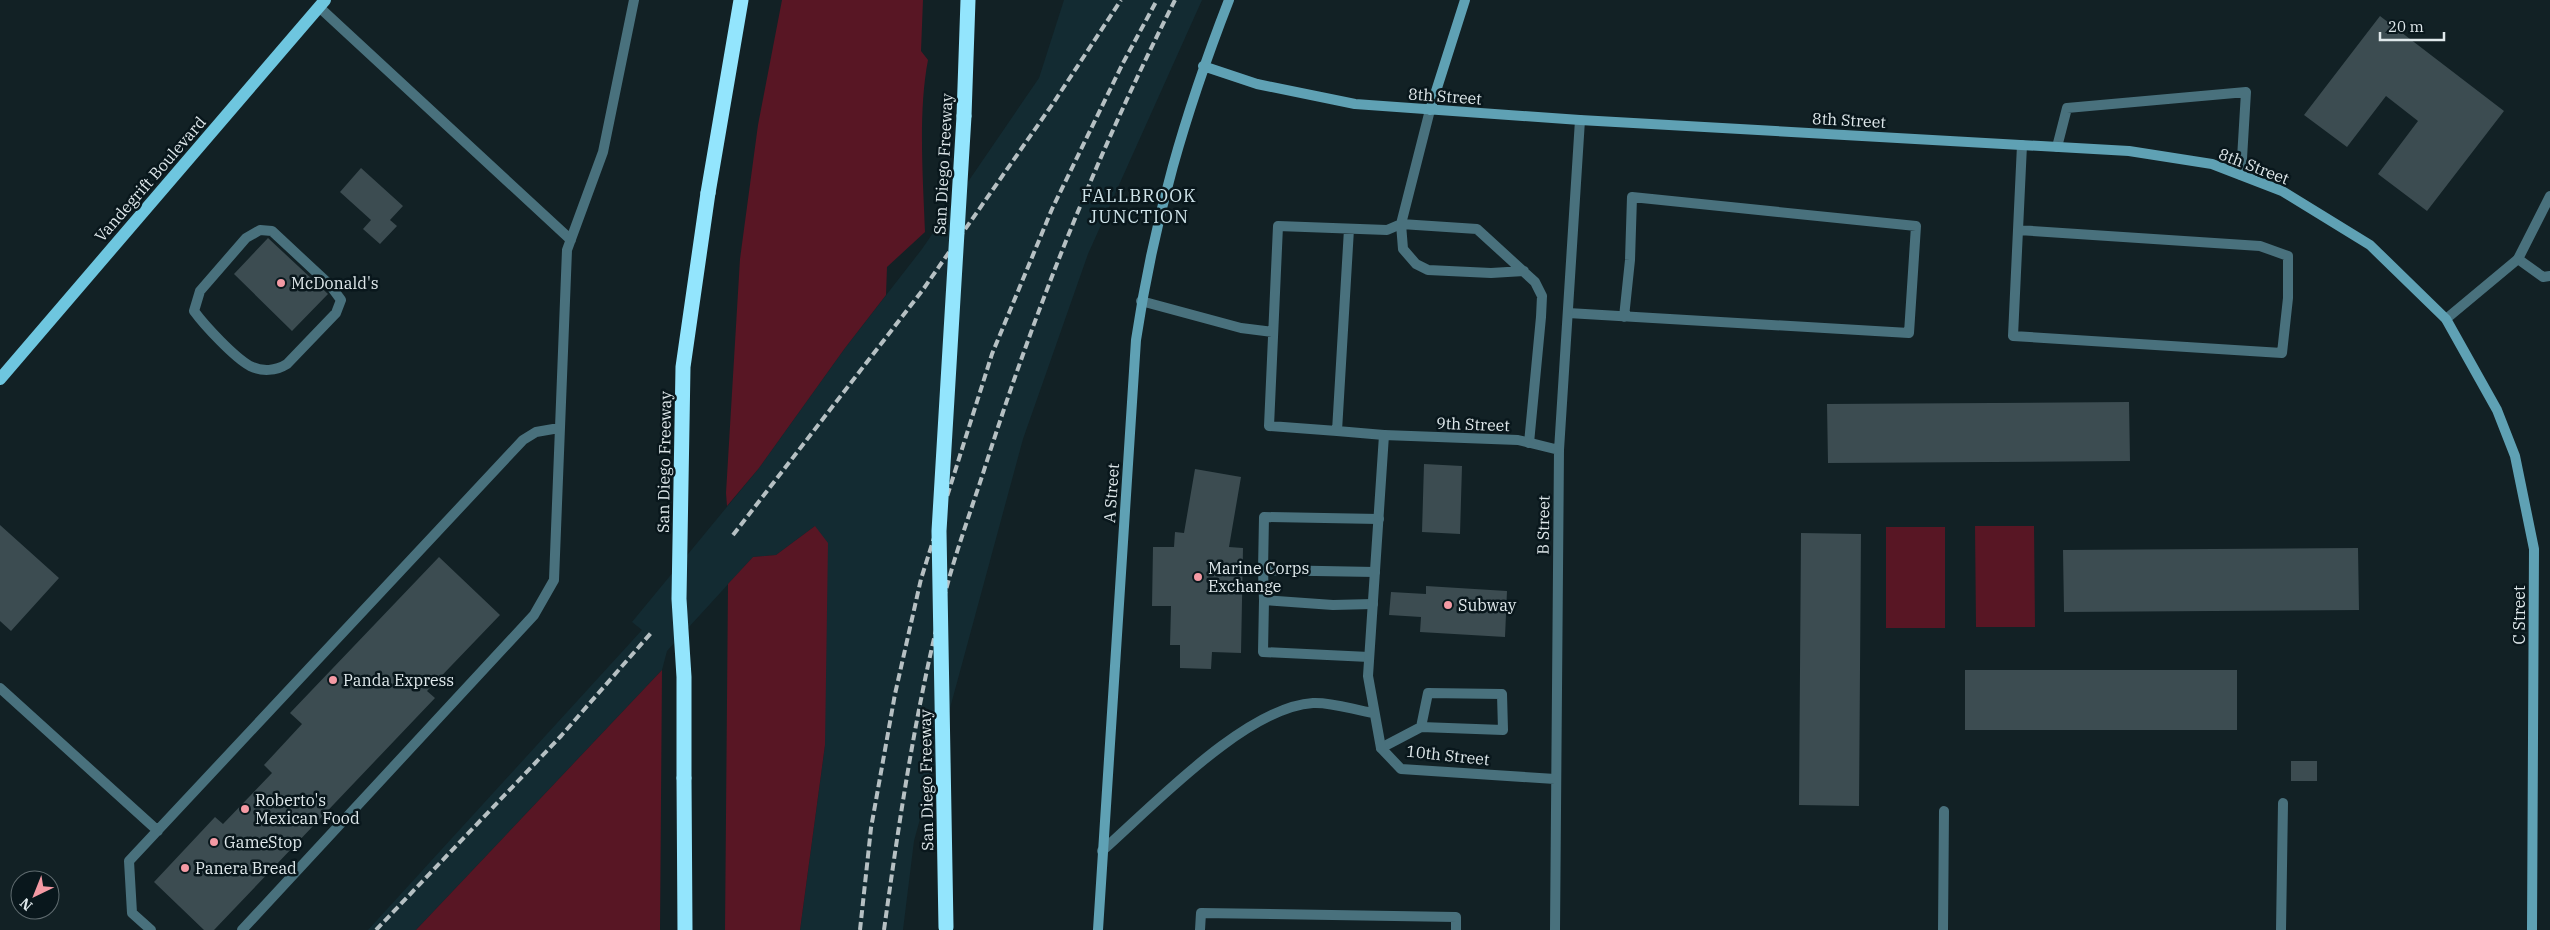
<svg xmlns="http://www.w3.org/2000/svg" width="2550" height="930" viewBox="0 0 2550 930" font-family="'IBM Plex Serif',serif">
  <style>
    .built { fill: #132b32 }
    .green { fill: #581624 }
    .building { fill: #3c4c51 }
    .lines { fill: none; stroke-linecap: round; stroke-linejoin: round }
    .lane { stroke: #49717d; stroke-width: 10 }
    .street { stroke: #49717d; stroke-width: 10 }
    .secondary { stroke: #5fa1b4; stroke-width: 10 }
    .primary { stroke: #6ec6df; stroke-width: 12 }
    .highway { stroke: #93e5fd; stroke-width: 15 }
    .rail { stroke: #b6c0c3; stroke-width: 4; stroke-dasharray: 8 4; stroke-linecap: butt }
    .highway-bridge { stroke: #93e5fd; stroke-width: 15 }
    .poi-dot { fill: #f49aa4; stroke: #09171c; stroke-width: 2 }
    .labels { text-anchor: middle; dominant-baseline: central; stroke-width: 5; stroke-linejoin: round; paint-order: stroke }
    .street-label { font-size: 16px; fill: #dfe8eb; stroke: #09171c }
    .poi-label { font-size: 16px; fill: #dfe8eb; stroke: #09171c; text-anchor: start }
    .neighbourhood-label { font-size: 18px; letter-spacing: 1px; fill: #d0e4ea; stroke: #09171c }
  </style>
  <rect width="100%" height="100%" fill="#122125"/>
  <!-- built -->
  <path class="built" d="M 1064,0 L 1202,0 L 1088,254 L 1023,439 L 914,841 L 903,930 L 800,930 L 825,745 L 815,526 L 776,555 L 753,557 L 667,651 L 662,670 L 416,930 L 368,930 L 642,630 L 632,622 L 759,468 L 845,348 L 922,249 L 1039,78 Z"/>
  <!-- green -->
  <path class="green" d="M 782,0 L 923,0 L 921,51 L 928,60 C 918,112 923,178 925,232 L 887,267 L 886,295 L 845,348 L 759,468 L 727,506 L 726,493 L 740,259 L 758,125 Z
    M 815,526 L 828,543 L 825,745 L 800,930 L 725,930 L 728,584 L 753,557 L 776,555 Z
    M 1975,526 L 2034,526 L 2035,627 L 1976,627 Z
    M 1886,527 L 1945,527 L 1945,628 L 1886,628 Z
    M 662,670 L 660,930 L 416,930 Z"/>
  <!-- building -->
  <path class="building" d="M 2380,16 L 2504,111 L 2427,211 L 2378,174 L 2418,121 L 2386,96 L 2347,147 L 2304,115 Z
    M 361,168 L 403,206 L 390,220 L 397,226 L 380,244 L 363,229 L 371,220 L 340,192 Z
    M 268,238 L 328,294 L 292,331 L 234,274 Z
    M 2129,402 L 2130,461 L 1828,463 L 1827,404 Z
    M 1424,464 L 1462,466 L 1460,534 L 1422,532 Z
    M 1195,469 L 1241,477 L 1229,547 L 1243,548 L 1241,653 L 1212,652 L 1211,669 L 1180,668 L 1180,645 L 1170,645 L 1171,606 L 1152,606 L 1153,547 L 1174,547 L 1175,532 L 1184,533 Z
    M 0,525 L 59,578 L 11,631 L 0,621 Z
    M 1801,533 L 1861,534 L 1859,806 L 1799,805 Z
    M 2358,548 L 2359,610 L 2064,612 L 2063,550 Z
    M 439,557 L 500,615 L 427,691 L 435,698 L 214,930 L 204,930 L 154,882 L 215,817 L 223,824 L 272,773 L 264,765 L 302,724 L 290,713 Z
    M 1426,586 L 1507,591 L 1505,637 L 1420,632 L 1421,617 L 1389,615 L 1391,592 L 1426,594 Z
    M 1965,670 L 2237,670 L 2237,730 L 1965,730 Z
    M 2291,761 L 2317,761 L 2317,781 L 2291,781 Z"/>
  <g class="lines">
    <!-- lane -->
    <path class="lane" d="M 319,7 L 571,240
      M 2057,147 L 2067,108 L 2246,92 L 2241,175
      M 1349,229 L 1337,431 L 1269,426 L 1278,226 L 1387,230 L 1401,224 L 1430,110
      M 260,230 L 272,231 L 330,285 L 341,300 L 336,313 L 287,364 C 276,371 262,372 250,366 C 234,357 205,326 194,311 L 200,291 L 246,238 Z
      M 2018,230 L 2260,246 L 2288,256 L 2288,298 L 2282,353 L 2013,336 L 2022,145
      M 2518,259 L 2543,277 L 2550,276
      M 1524,271 L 1491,273 L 1428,270 L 1416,264 L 1403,249 L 1401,224 L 1477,229 L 1535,282 L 1542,296 L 1541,317 L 1529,443
      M 1141,301 L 1241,328 L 1273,332
      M 1568,313 L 1909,333 L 1916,226 L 1632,197 L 1630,260 L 1624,317
      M 1337,431 L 1384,435
      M 1263,570 L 1264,600
      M 1375,572 L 1263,570 L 1264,517 L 1379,519
      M 1369,657 L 1263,652 L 1264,600 L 1333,605 L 1373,604
      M 0,688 L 158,831
      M 1381,748 L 1421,727 L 1503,730 L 1502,694 L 1428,693 L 1421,727
      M 151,930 L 132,913 L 129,861 L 523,440 L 536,432 L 559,428
      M 242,930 L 534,615 L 554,580 L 567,250 L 603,152 L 634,0
      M 1200,930 L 1201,913 L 1456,917 L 1456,930
      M 1943,930 L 1944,811
      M 2281,930 L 2283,803"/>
    <!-- street -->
    <path class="street" d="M 2446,319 L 2518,259 L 2550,196
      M 1555,779 L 1401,769 L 1381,748 L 1368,676 L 1384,435 L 1518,440 L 1559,450
      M 1102,851 C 1153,806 1246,707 1313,703 C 1332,702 1354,710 1373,713
      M 1555,930 L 1559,450 L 1580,120"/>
    <!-- secondary -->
    <path class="secondary" d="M 1203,66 L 1257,84 L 1355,104 L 1580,120 L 2129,151 L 2212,164 L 2282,191 L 2370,245 L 2446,319 L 2497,410 L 2515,456 L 2534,549 L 2532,930
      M 1430,110 L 1465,0
      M 1098,930 L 1136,340 C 1154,219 1185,113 1229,0"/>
    <!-- primary -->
    <path class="primary" d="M 0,379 L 325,0"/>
    <!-- highway -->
    <path class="highway" d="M 964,116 L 968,0
      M 708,193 L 741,0
      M 684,778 L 685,930"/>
    <!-- rail -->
    <path class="rail" d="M 733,535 L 922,291 L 1054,102 L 1121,0
      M 376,930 L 561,736 L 651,633
      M 860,930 L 871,828 L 895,694 L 921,579 L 992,354 L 1052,209 L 1123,63 L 1157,0
      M 884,930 C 900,815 917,699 947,586 C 958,545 973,505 986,464 C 1037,304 1099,150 1175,0"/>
    <!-- highway-bridge -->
    <path class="highway-bridge" d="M 684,778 L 684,677 L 679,599 L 683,367 L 708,193
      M 946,927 L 939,531 L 964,116"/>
  </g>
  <!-- markers -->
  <g class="poi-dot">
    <circle cx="281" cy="283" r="5"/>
    <circle cx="1198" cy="577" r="5"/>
    <circle cx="1448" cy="605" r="5"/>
    <circle cx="333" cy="680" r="5"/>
    <circle cx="245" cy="809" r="5"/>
    <circle cx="214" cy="842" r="5"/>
    <circle cx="185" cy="868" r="5"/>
  </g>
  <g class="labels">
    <!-- street labels -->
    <g class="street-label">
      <text transform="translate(1445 96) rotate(4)">8th Street</text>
      <text transform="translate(1849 120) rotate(3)">8th Street</text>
      <text transform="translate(943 164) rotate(-87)">San Diego Freeway</text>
      <text transform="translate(2254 166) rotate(21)">8th Street</text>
      <text transform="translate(150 179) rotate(-49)">Vandegrift Boulevard</text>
      <text transform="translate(1473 424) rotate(2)">9th Street</text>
      <text transform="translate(664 462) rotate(-89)">San Diego Freeway</text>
      <text transform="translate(1111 493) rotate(-86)">A Street</text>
      <text transform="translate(1543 525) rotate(-89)">B Street</text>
      <text transform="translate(2519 615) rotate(-90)">C Street</text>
      <text transform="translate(1448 755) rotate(6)">10th Street</text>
      <text transform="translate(926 780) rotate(-91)">San Diego Freeway</text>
    </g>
    <!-- poi labels -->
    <g class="poi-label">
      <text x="291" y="283">McDonald's</text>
      <text x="1208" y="568">Marine Corps<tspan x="1208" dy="18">Exchange</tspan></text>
      <text x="1458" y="605">Subway</text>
      <text x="343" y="680">Panda Express</text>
      <text x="255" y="800">Roberto's<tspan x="255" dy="18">Mexican Food</tspan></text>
      <text x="224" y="842">GameStop</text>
      <text x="195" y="868">Panera Bread</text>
    </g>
    <!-- neighbourhood labels -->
    <g class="neighbourhood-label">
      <text x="1139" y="195">FALLBROOK<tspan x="1139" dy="21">JUNCTION</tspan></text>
    </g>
  </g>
  <!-- north arrow -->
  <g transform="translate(35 895) rotate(223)"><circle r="24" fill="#09171c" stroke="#5f6b6f"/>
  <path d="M0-4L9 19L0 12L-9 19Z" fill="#f49aa4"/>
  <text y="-8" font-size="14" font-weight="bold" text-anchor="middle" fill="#dfe8eb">N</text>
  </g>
  <!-- scale -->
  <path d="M2380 32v8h64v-8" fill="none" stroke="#dfe8eb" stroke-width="2.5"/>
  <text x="2388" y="32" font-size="15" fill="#dfe8eb" stroke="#09171c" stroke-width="4" paint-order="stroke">20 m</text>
</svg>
